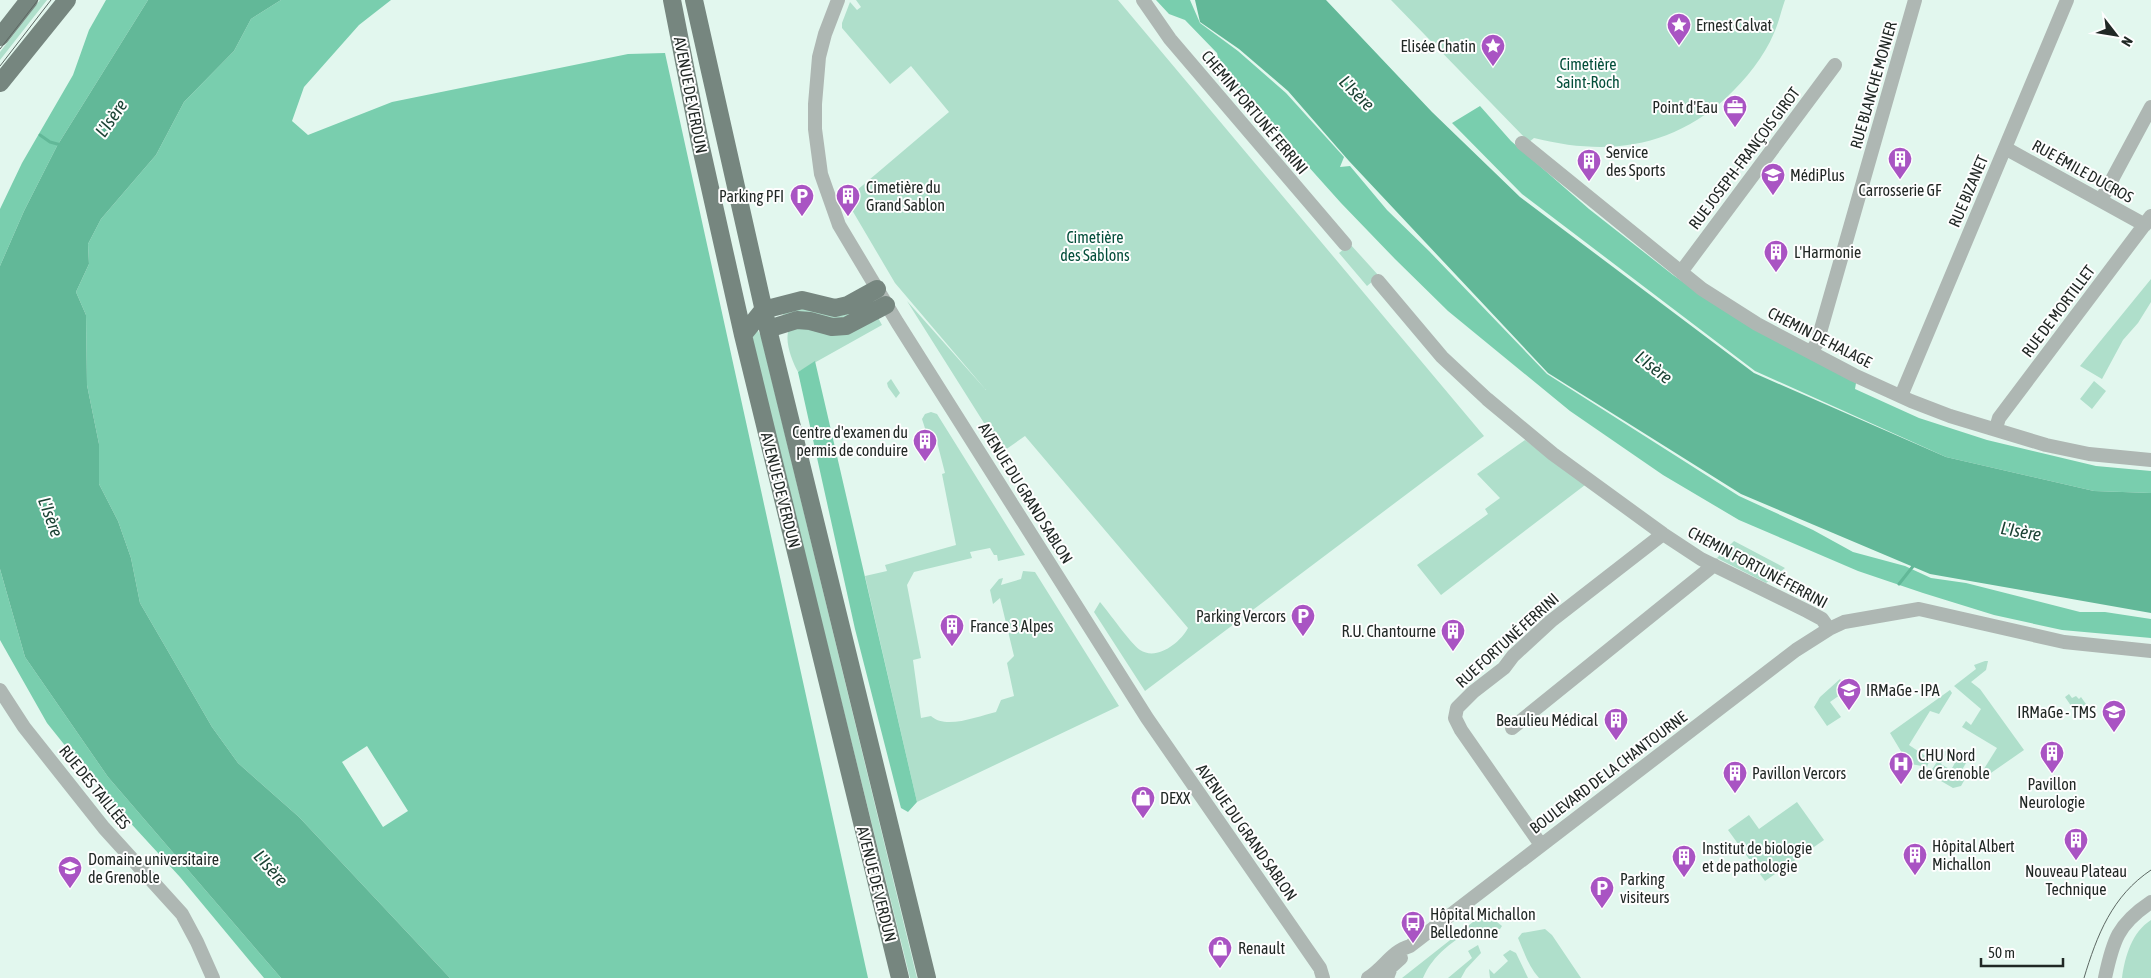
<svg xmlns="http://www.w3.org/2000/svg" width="2151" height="978" viewBox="0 0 2151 978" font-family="'Asap Condensed',sans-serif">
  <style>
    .green { fill: #afdfcb; fill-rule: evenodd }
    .forest { fill: #79ceae; fill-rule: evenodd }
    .water { fill: #62b898 }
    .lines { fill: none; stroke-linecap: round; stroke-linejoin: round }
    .stream { stroke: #62b898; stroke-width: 3 }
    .minor { stroke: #aeb7b3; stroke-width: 14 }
    .major { stroke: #76867f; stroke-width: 18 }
    .tram { stroke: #5c6762; stroke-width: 1 }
    .labels { text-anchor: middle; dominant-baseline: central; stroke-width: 4; stroke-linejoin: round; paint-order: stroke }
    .poi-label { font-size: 16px; fill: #212825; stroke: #fefefe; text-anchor: start }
    .park-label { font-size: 16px; fill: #034e3a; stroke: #fefefe }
    .street-label { font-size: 16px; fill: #212825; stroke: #fefefe }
    .water-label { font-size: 18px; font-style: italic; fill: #1b4234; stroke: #fefefe }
  </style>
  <rect width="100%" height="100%" fill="#e2f7ee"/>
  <!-- green -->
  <path class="green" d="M 40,0 L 47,0 L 0,60 L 0,52 Z
    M 856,0 L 1118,0 L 1484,436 L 1145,691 L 1094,612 L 1100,602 C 1108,611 1131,644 1140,650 C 1157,661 1180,643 1188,628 L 1025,436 L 995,457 L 993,446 L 996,442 L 907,301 L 986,390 L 895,283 L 852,210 L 851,201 L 856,191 L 949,112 L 911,66 L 890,84 L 842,28 L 842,23 L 850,2 L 857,10 L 861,7 Z
    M 1391,0 L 1785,0 C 1781,11 1779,22 1774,33 C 1764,57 1746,79 1727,97 C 1670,149 1606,156 1534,138 L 1529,142 Z
    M 1350,244 L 1379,276 L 1367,286 L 1339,253 Z
    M 2151,279 L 2151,302 L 2138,323 L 2123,340 L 2102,379 L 2080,366 Z
    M 866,299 L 869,304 L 850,316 L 834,320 L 803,312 L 783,315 L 781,309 Z
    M 876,314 L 882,325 L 798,372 C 792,361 783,339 790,327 Z
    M 757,329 L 761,336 L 917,978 L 910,978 L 752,341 L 753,334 Z
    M 891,379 L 900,393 L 896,398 L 888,387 L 887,383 Z
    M 2094,381 L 2106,391 L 2092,409 L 2080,399 Z
    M 931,412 L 937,414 L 1025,555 L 998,561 L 997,555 L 994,555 L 990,548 L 970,552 L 972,558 L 914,572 L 907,585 L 921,658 L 913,660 L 921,718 L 931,716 C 946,730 978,716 996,712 L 1001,700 L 1014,696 L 1007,663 L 1014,656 L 1000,598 L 993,604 L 990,590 L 999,579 L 1003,578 L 1001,585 L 1021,579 L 1023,571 L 1035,572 L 1119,706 L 917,802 L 865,576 L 887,571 L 885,565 L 956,545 L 942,474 L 945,473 L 937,442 L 930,444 L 922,419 L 925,414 Z
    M 1525,440 L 1585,485 L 1441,595 L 1417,565 L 1488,514 L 1485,509 L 1500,498 L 1477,474 Z
    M 1734,541 L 1785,568 L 1766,583 L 1717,558 Z
    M 1985,661 L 1988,661 L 1986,670 L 1971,682 L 1980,689 L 2024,750 L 1988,775 L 1982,772 L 1997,748 L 1962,727 L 1966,721 L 1971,725 L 1981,709 L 1954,686 L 1976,669 L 1974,665 Z
    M 1840,679 L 1847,690 L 1830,702 L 1841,717 L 1827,726 L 1814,707 L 1820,697 Z
    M 1950,690 L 1952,693 L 1939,714 L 1930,711 L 1909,745 L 1930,759 L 1927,767 L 1900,762 L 1905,758 L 1890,733 Z
    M 2069,694 L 2072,698 L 2076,696 L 2079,699 L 2081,697 L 2091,711 L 2080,719 L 2065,697 Z
    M 1944,751 L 1947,751 L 1966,763 L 1959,775 L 1965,779 L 1961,786 L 1953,788 L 1929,774 ZM 1946,755 L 1956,761 L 1951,770 L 1941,764 Z
    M 1797,802 L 1824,840 L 1765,881 L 1728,830 L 1749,815 L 1759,829 Z
    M 1485,917 L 1492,918 L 1502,926 L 1500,929 L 1479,933 L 1475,927 C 1454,941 1433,954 1423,978 L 1402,978 L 1473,922 Z
    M 2151,920 L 2151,978 L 2122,978 C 2125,956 2132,932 2151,920 Z
    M 1545,929 L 1552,935 L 1581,978 L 1539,978 C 1529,967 1524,952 1518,938 L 1522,933 Z
    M 1478,945 L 1481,953 L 1466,969 L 1461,978 L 1448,978 L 1472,958 L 1468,951 Z
    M 1510,950 L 1516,953 L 1528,978 L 1490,978 L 1489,969 L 1494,974 L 1508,961 L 1503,955 Z"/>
  <!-- forest -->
  <path class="forest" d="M 106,0 L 148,0 L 57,146 L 24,211 L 0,266 L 0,209 L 22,163 L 73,75 L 89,30 Z
    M 281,0 L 391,0 L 359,25 L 304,87 L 292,121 L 308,135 L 392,102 L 628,54 L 665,53 L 868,978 L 450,978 L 299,817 L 238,763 L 212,727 L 140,603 L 131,558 L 118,521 L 99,484 L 99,444 L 87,385 L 86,315 L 76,292 L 89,264 L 88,244 L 101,219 L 156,155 L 184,102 L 234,51 L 251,19 ZM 367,746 L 408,811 L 383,827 L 342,762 Z
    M 1156,0 L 1190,0 L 1200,23 L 1238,51 L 1286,93 L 1344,157 L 1340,167 L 1350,166 L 1387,210 L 1429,251 L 1547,374 L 1739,496 L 1813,530 L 1853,552 L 1905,566 L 1931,578 L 1966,583 L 2080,612 L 2105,612 L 2151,619 L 2151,638 L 2062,630 L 1994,615 L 1923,593 L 1858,571 L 1739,520 L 1663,475 L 1570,411 L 1448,311 L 1395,259 L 1341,203 L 1221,69 L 1217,53 L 1185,20 L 1169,14 Z
    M 1480,106 L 1511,141 L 1589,209 L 1673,275 L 1731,315 L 1856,383 L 1855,389 L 1919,418 L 1987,440 L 2096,466 L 2151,471 L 2151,493 L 2094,491 L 1946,457 L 1755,371 L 1522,194 L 1452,123 Z
    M 815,361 L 917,802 L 908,812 L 901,808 L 855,629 L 798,372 Z
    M 0,569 L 25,657 L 108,777 L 281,978 L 264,978 L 180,877 L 103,793 L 47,723 L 0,640 Z"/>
  <!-- water -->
  <path class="water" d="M 148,0 L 281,0 L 251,19 L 234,51 L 184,102 L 156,155 L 101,219 L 88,244 L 89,264 L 76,292 L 86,315 L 87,385 L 99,444 L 99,484 L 118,521 L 131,558 L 140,603 L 212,727 L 238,763 L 299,817 L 450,978 L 281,978 L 108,777 L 25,657 L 0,569 L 0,266 L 24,211 L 57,146 Z
    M 1195,0 L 1326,0 L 1432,112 L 1520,197 L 1754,373 L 1946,457 L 2094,491 L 2151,493 L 2151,613 L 1930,574 L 1741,494 L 1548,373 L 1349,161 L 1288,91 L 1239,49 L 1200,22 Z"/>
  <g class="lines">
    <!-- stream -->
    <path class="stream" d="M 40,135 L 50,142 L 61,145
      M 1899,584 L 1914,565"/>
    <!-- minor -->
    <path class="minor" d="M 838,0 L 825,34 L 819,57 L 815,104 L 815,129 L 821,174 L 839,225 L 897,322 L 1147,718 L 1320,968 L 1323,978
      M 1143,0 L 1170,39 L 1345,244
      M 1522,143 L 1702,289 L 1757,324 L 1854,375 L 1911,401 L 1950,416 L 2046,445 L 2089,454 L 2151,460
      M 2005,148 L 2145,225
      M 2101,200 L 2151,107
      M 1681,272 L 1835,65
      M 1378,281 L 1442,357 L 1487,399 L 1553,454 L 1663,534 L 1701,559 L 1807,611 L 1822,619 L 1829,629
      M 1811,352 L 1817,343 L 1915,0
      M 1901,396 L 2067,0
      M 1996,428 L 1999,418 L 2151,216
      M 0,690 L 24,727 L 104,828 L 182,914 L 197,942 L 213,978
      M 1512,728 L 1714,565
      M 1541,845 L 1461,730 L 1455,718 L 1457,708 L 1473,692 L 1504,668 L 1513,656 L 1551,621 L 1663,534
      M 1368,978 C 1384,968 1392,951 1410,946 L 1796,650 L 1829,629 L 1844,622 L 1919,609 L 2064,642 L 2151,651
      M 1387,978 L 1391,967 L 1401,958
      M 2105,978 C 2113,940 2118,924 2151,902"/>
    <!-- major -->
    <path class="major" d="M 672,0 L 700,143 L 743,335 L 900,978
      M 694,0 L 768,329 L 927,978
      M 0,37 L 29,0
      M 0,83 L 67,0
      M 768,329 L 797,320 L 810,321 L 832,327 L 846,326 L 886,305
      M 743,335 L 763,310 L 802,300 L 835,308 L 848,305 L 877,289"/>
    <!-- tram -->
    <path class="tram" d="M 0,49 L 38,0
      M 0,66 L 51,0
      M 2084,978 C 2097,935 2112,896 2151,870"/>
  </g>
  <!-- icons -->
  <defs>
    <symbol id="sight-pin" viewBox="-11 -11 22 30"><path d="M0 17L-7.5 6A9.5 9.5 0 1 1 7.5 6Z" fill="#a954c3" stroke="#fefefe"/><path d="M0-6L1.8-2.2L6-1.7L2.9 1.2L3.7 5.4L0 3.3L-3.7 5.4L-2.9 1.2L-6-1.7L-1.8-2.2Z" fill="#fff"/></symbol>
    <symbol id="office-pin" viewBox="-11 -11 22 30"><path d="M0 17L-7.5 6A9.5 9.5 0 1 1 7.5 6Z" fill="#a954c3" stroke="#fefefe"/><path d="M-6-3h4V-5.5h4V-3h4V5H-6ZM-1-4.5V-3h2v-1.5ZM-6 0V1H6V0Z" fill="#fff"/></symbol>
    <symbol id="building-pin" viewBox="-11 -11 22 30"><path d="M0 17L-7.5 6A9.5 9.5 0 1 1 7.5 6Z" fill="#a954c3" stroke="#fefefe"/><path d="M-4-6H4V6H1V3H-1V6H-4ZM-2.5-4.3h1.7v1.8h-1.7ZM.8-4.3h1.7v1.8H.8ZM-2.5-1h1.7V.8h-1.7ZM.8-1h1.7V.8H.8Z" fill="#fff"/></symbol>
    <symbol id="university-pin" viewBox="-11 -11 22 30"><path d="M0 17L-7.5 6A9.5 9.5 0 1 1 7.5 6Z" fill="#a954c3" stroke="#fefefe"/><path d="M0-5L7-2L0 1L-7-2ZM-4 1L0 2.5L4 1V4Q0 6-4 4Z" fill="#fff"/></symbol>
    <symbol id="parking-pin" viewBox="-11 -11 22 30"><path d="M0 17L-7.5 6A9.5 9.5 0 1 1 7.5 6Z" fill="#a954c3" stroke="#fefefe"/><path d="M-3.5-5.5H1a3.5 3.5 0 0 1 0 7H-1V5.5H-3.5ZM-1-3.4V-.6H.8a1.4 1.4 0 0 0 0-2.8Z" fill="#fff"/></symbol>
    <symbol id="hospital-pin" viewBox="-11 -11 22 30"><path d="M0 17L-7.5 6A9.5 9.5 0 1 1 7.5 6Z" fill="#a954c3" stroke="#fefefe"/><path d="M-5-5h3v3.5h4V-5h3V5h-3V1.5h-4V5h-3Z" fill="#fff"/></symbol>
    <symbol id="shop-pin" viewBox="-11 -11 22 30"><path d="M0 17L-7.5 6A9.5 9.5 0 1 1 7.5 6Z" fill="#a954c3" stroke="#fefefe"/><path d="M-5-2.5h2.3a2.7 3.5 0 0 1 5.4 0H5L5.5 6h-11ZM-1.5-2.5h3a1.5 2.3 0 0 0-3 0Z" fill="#fff"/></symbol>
    <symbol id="bus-pin" viewBox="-11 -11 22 30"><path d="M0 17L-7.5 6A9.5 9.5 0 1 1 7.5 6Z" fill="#a954c3" stroke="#fefefe"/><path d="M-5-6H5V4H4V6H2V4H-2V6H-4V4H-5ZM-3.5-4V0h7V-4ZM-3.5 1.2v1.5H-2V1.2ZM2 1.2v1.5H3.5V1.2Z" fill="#fff"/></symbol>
  </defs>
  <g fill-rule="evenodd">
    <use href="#sight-pin" x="1665" y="11" width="28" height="38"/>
    <use href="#sight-pin" x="1479" y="32" width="28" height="38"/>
    <use href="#office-pin" x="1721" y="93" width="28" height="38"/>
    <use href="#building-pin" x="1886" y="145" width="28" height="38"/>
    <use href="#building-pin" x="1575" y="147" width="28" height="38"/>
    <use href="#university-pin" x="1759" y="161" width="28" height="38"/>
    <use href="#parking-pin" x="788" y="182" width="28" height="38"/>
    <use href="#building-pin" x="834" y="182" width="28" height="38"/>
    <use href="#building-pin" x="1762" y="238" width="28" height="38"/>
    <use href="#building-pin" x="911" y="427" width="28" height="38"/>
    <use href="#parking-pin" x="1289" y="602" width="28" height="38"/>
    <use href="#building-pin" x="938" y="612" width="28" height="38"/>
    <use href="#building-pin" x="1439" y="617" width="28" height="38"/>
    <use href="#university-pin" x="1835" y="676" width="28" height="38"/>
    <use href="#university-pin" x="2100" y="698" width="28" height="38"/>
    <use href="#building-pin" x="1602" y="706" width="28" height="38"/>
    <use href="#building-pin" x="2038" y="739" width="28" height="38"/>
    <use href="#hospital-pin" x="1887" y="750" width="28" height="38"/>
    <use href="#building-pin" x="1721" y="759" width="28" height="38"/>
    <use href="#shop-pin" x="1129" y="784" width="28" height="38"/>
    <use href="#building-pin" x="2062" y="826" width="28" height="38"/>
    <use href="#building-pin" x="1901" y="841" width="28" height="38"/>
    <use href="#building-pin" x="1670" y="843" width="28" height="38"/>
    <use href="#university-pin" x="56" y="854" width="28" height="38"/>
    <use href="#parking-pin" x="1588" y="874" width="28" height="38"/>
    <use href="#bus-pin" x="1399" y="909" width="28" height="38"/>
    <use href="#shop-pin" x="1206" y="934" width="28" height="38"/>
  </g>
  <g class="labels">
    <!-- poi labels -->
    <g class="poi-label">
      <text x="1696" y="25">Ernest Calvat</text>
      <text x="1476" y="46" text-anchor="end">Elisée Chatin</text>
      <text x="1718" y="107" text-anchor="end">Point d'Eau</text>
      <text x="1606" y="152">Service<tspan x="1606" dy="18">des Sports</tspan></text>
      <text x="1790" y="175">MédiPlus</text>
      <text x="866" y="187">Cimetière du<tspan x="866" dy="18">Grand Sablon</tspan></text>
      <text x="1900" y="190" text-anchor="middle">Carrosserie GF</text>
      <text x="784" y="196" text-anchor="end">Parking PFI</text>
      <text x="1794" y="252">L'Harmonie</text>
      <text x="908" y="432" text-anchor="end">Centre d'examen du<tspan x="908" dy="18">permis de conduire</tspan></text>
      <text x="1286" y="616" text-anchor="end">Parking Vercors</text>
      <text x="970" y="626">France 3 Alpes</text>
      <text x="1436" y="631" text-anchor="end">R.U. Chantourne</text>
      <text x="1866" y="690">IRMaGe - IPA</text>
      <text x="2096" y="712" text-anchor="end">IRMaGe - TMS</text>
      <text x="1598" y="720" text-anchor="end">Beaulieu Médical</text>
      <text x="1918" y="755">CHU Nord<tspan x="1918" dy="18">de Grenoble</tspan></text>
      <text x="1752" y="773">Pavillon Vercors</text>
      <text x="2052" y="784" text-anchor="middle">Pavillon<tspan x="2052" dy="18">Neurologie</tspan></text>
      <text x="1160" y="798">DEXX</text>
      <text x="1932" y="846">Hôpital Albert<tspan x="1932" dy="18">Michallon</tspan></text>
      <text x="1702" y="848">Institut de biologie<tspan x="1702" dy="18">et de pathologie</tspan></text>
      <text x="88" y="859">Domaine universitaire<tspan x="88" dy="18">de Grenoble</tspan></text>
      <text x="2076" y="871" text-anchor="middle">Nouveau Plateau<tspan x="2076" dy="18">Technique</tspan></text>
      <text x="1620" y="879">Parking<tspan x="1620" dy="18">visiteurs</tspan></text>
      <text x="1430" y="914">Hôpital Michallon<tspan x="1430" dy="18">Belledonne</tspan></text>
      <text x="1238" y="948">Renault</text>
    </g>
    <!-- park labels -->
    <g class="park-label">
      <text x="1588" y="64">Cimetière<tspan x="1588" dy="18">Saint-Roch</tspan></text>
      <text x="1095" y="237">Cimetière<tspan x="1095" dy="18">des Sablons</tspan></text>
    </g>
    <!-- street labels -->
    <g class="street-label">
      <text transform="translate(1873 85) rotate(-74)">RUE BLANCHE MONIER</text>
      <text transform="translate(691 95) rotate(79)">AVENUE DE VERDUN</text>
      <text transform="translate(1255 112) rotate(50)">CHEMIN FORTUNÉ FERRINI</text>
      <text transform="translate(1744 158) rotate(-53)">RUE JOSEPH-FRANÇOIS GIROT</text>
      <text transform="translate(2083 171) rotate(29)">RUE ÉMILE DUCROS</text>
      <text transform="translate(1968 191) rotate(-67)">RUE BIZANET</text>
      <text transform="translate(2058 311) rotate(-53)">RUE DE MORTILLET</text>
      <text transform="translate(1820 337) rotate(27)">CHEMIN DE HALAGE</text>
      <text transform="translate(781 490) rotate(76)">AVENUE DE VERDUN</text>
      <text transform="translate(1026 493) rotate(58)">AVENUE DU GRAND SABLON</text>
      <text transform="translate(1758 567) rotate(28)">CHEMIN FORTUNÉ FERRINI</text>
      <text transform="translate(1507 640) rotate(-42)">RUE FORTUNÉ FERRINI</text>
      <text transform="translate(1608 772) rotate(-37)">BOULEVARD DE LA CHANTOURNE</text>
      <text transform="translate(95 787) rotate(51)">RUE DES TAILLÉES</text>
      <text transform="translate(1247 832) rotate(55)">AVENUE DU GRAND SABLON</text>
      <text transform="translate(877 884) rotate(76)">AVENUE DE VERDUN</text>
    </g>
    <!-- water labels -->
    <g class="water-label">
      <text transform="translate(1357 93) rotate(45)">L'Isère</text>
      <text transform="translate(111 118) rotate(-55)">L'Isère</text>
      <text transform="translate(1654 367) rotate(38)">L'Isère</text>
      <text transform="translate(51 517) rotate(70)">L'Isère</text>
      <text transform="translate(2021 531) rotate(10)">L'Isère</text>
      <text transform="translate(271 868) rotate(48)">L'Isère</text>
    </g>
  </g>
  <!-- north arrow -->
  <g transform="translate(2116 35) rotate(121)" stroke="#fefefe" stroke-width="4" paint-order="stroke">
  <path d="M0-4L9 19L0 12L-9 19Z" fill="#212825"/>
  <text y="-8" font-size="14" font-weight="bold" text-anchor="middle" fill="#212825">N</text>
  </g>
  <!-- scale -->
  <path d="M1981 958v8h82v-8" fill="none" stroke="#212825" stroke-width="2.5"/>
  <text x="1988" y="958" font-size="15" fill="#212825" stroke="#fefefe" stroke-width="4" paint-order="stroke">50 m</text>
</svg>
